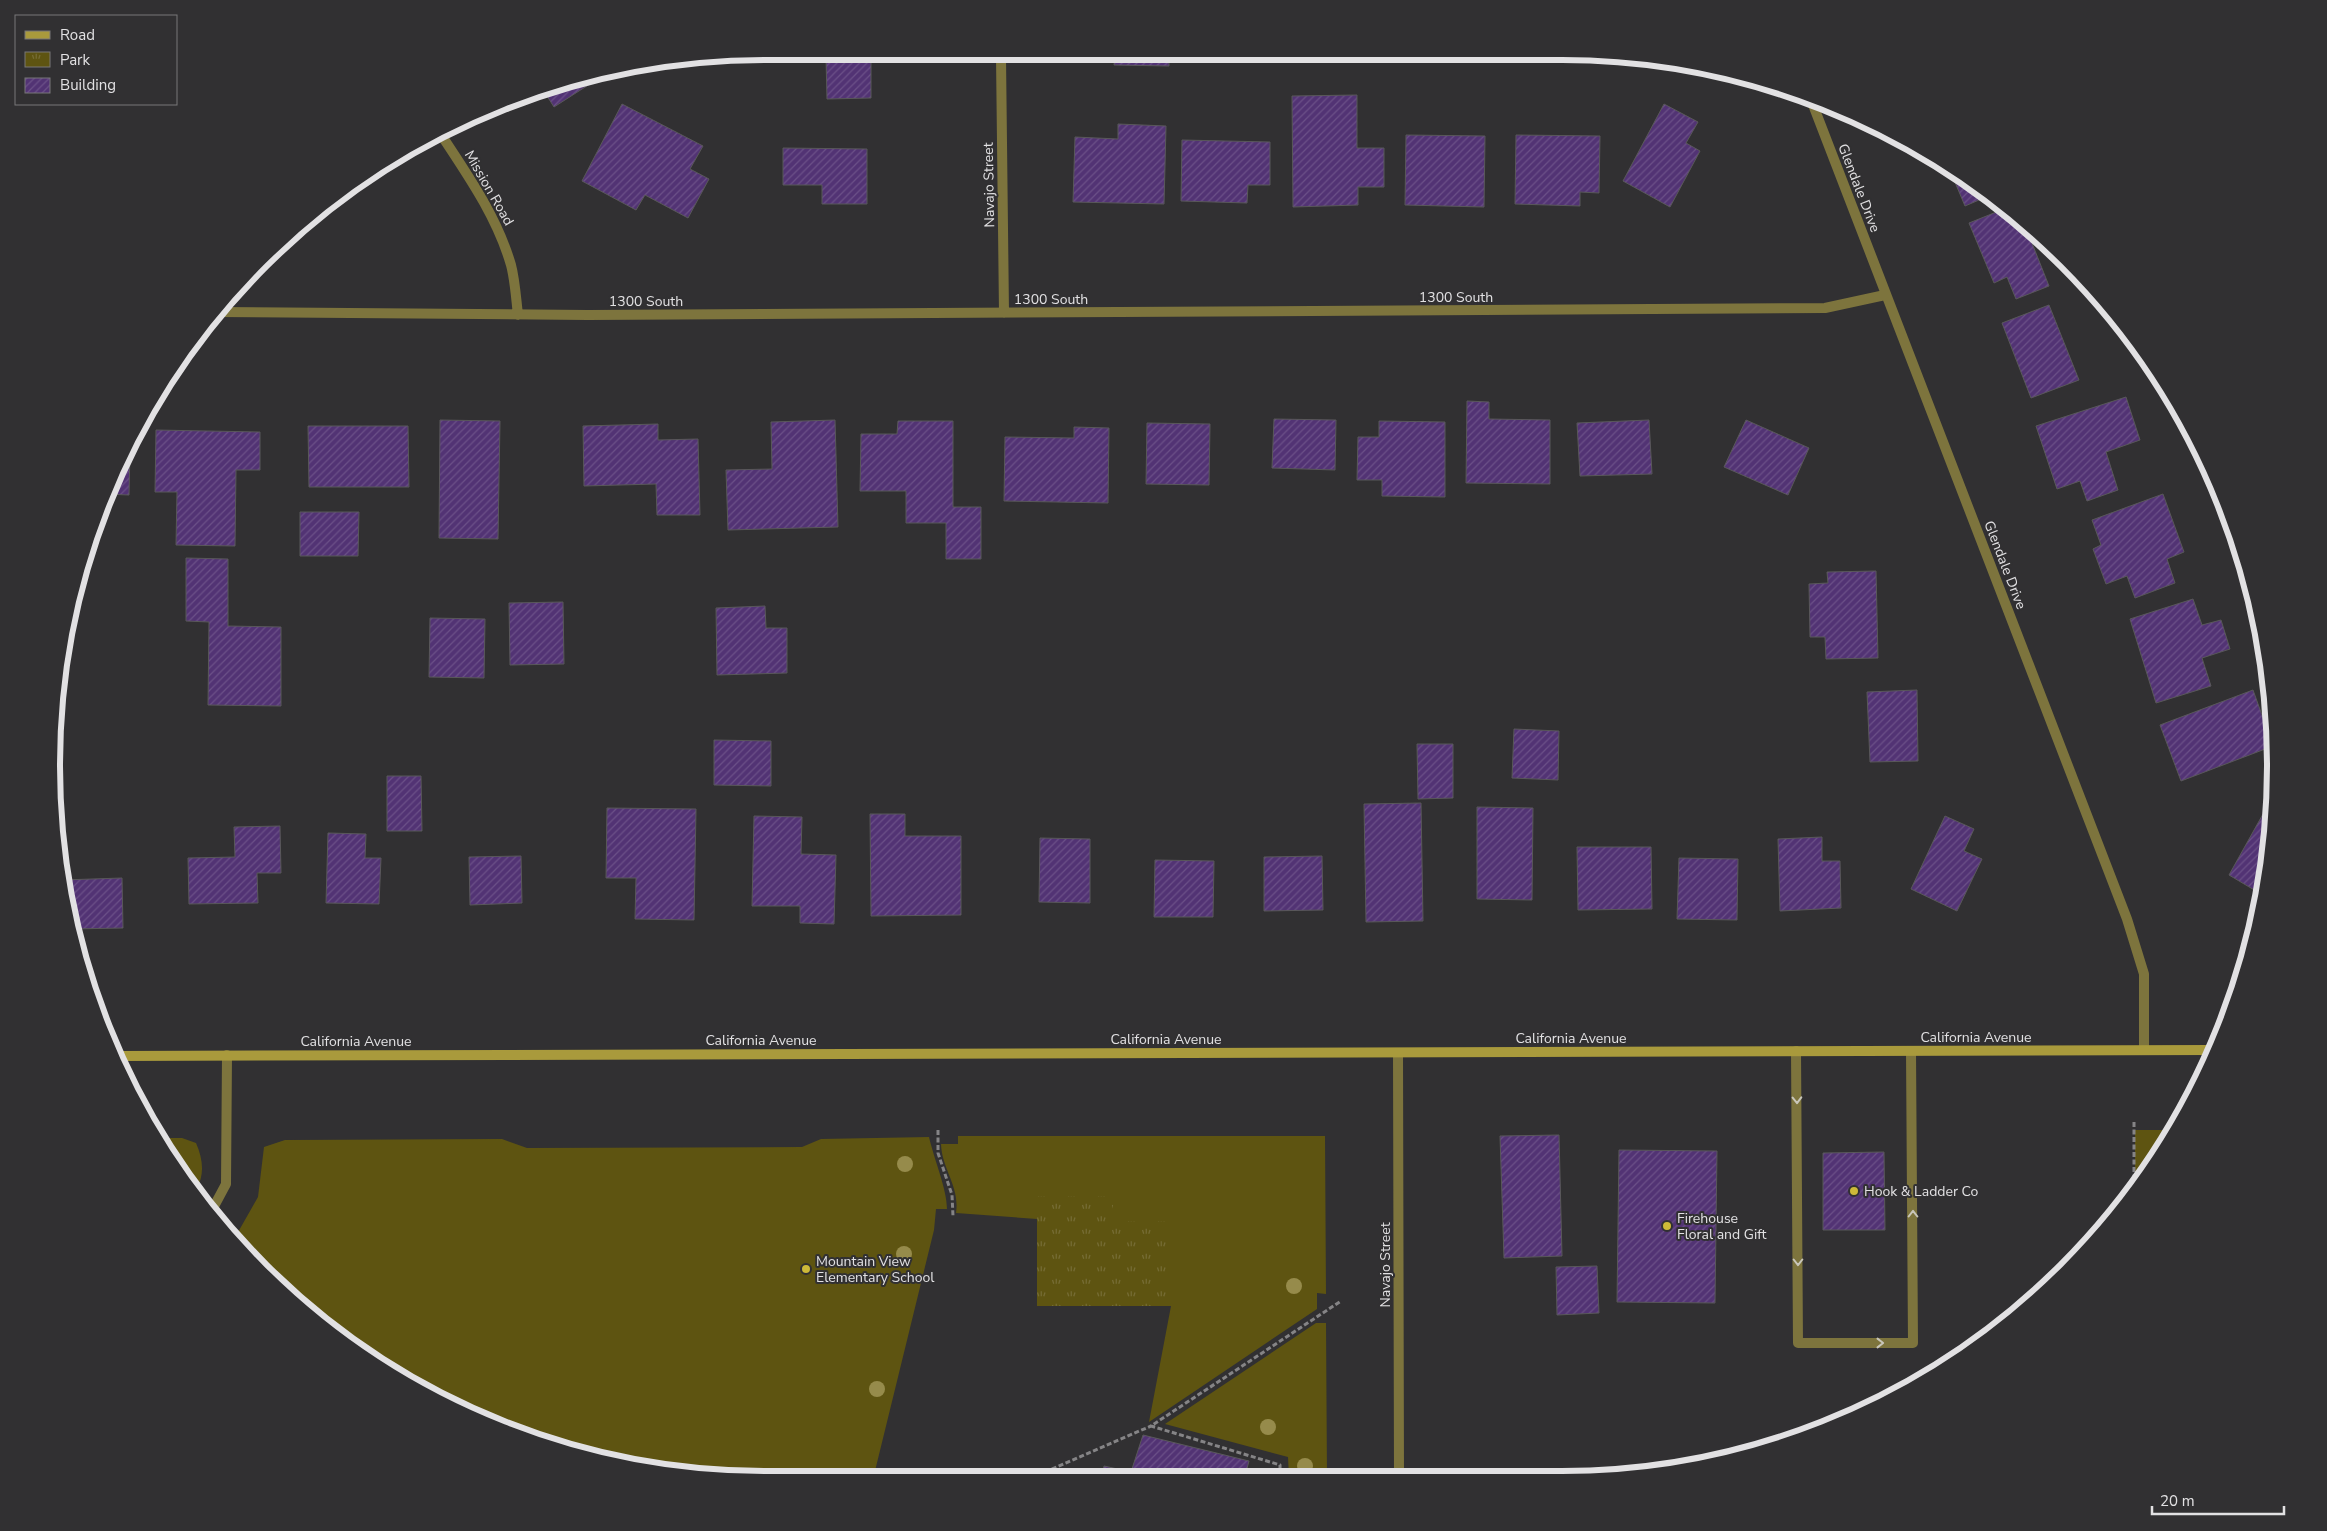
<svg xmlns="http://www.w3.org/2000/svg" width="2327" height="1531" viewBox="0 0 2327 1531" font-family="'Nunito Sans',sans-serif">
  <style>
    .green { fill: #5e5411 }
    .park { fill: url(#park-tufts) }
    .building { fill: url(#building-hatch); stroke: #59585a }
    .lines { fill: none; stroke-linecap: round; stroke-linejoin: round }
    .path { stroke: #858486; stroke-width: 3; stroke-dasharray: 5 2.5; stroke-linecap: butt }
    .lane { stroke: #7d743d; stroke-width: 10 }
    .street { stroke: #7d743d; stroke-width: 10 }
    .secondary { stroke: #a99a3c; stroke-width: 10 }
    .tree { fill: #968b4b }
    .oneway { stroke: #c9c6ba }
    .poi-dot { fill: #cdb938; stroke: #313032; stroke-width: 2 }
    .labels { text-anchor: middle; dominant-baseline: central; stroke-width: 4; stroke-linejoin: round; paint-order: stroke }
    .street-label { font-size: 14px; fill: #e2e1e3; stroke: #313032 }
    .poi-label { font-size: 14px; fill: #e2e1e3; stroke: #313032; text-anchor: start }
    .rim { fill: none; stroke: #e2e1e3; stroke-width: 6 }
  </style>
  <defs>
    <pattern id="park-tufts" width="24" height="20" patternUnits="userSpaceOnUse" patternTransform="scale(1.25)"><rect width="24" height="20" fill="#5e5411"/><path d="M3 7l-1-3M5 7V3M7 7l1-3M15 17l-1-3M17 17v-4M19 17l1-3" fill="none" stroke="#756c34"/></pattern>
    <pattern id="building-hatch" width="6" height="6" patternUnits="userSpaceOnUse" patternTransform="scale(1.25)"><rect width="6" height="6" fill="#523374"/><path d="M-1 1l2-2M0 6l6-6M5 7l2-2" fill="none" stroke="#6b5088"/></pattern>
  </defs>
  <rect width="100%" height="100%" fill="#313032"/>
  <!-- green -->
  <path class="green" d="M 2135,1130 L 2175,1130 L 2135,1185 Z
    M 958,1136 L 1325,1136 L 1326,1294 L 1317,1293 L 1317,1309 L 1149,1422 L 1171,1306 L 1171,1221 L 1113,1221 L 1112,1196 L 1037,1196 L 1037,1219 L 956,1213 C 960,1186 942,1170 941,1144 L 958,1144 Z
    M 929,1137 C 934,1159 947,1189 947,1209 L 936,1209 L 934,1230 L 874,1475 L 672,1474 L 580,1455 L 450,1406 L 294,1302 L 233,1241 L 258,1197 L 264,1147 L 285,1140 L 502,1139 L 527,1148 L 802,1147 L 821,1139 Z
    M 167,1138 L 182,1138 L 196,1143 C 203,1159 205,1175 196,1190 L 161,1143 Z
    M 1316,1323 L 1326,1323 L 1327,1477 L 1289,1477 L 1288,1457 L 1165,1424 Z"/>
  <!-- park -->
  <path class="park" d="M 1037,1196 L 1113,1196 L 1113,1221 L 1171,1221 L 1171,1306 L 1037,1306 Z"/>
  <!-- building -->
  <path class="building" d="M 826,57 L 871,57 L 871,98 L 827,99 Z
    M 1115,57 L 1169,57 L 1169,66 L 1114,65 Z
    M 607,73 L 554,107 L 542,88 Z
    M 1357,95 L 1357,148 L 1384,148 L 1384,187 L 1358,187 L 1358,205 L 1293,207 L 1292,96 Z
    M 622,104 L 703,146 L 690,169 L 709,179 L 688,218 L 645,195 L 636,210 L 582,181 Z
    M 1664,104 L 1698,122 L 1686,143 L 1700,151 L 1670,207 L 1623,181 Z
    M 1118,124 L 1166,126 L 1164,204 L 1073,202 L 1075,137 L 1118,139 Z
    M 1406,135 L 1485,136 L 1484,207 L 1405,205 Z
    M 1516,135 L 1600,136 L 1599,193 L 1580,192 L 1580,206 L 1515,204 Z
    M 1182,140 L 1270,142 L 1270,185 L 1248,185 L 1247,203 L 1181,201 Z
    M 783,148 L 867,149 L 867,204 L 822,204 L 822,185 L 783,185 Z
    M 1952,175 L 1986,197 L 1965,206 Z
    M 2004,209 L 2024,223 L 2049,286 L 2016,299 L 2007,277 L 1994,283 L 1969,223 Z
    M 2049,305 L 2079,380 L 2031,398 L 2002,323 Z
    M 2126,397 L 2140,440 L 2106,452 L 2118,490 L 2087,501 L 2080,481 L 2057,489 L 2036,426 Z
    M 1467,401 L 1489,402 L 1489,419 L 1550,420 L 1550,484 L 1466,483 Z
    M 1274,419 L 1336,420 L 1335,470 L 1272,468 Z
    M 440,420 L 500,421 L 498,539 L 439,538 Z
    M 835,420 L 838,527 L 728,530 L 726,470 L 772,469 L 771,422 Z
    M 1649,420 L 1652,474 L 1580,476 L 1577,423 Z
    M 1746,420 L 1809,448 L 1788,495 L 1724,467 Z
    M 898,421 L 953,421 L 953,507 L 981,507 L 981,559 L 946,559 L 946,523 L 906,523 L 906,491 L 860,491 L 861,434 L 897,434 Z
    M 1379,421 L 1445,422 L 1445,497 L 1382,496 L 1382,480 L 1357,480 L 1358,437 L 1379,437 Z
    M 1147,423 L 1210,424 L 1209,485 L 1146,484 Z
    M 658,424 L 658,440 L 698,439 L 700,515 L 657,515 L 656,484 L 584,486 L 583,426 Z
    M 308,426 L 408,426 L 409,487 L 309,487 Z
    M 1074,427 L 1109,428 L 1108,503 L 1004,501 L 1005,437 L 1074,438 Z
    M 156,430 L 260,432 L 260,470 L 236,470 L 235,546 L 176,545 L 177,492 L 155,492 Z
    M 130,450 L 129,495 L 105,494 L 106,492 Z
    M 2163,494 L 2184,552 L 2167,559 L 2175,583 L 2135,598 L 2127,576 L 2106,584 L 2093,549 L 2101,545 L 2092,520 Z
    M 300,512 L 359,512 L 358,556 L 300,556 Z
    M 186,558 L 228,559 L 228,626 L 281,627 L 281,706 L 208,705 L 209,622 L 186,621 Z
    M 1876,571 L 1878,658 L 1826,659 L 1825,637 L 1810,637 L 1809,584 L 1828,583 L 1827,572 Z
    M 2193,599 L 2202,625 L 2221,620 L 2230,649 L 2202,658 L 2211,686 L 2156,703 L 2130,619 Z
    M 563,602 L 564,664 L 510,665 L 509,603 Z
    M 765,606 L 766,628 L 787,628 L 787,673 L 717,675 L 716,608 Z
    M 430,618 L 485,619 L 484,678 L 429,677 Z
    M 1917,690 L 1918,761 L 1870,762 L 1867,692 Z
    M 2253,690 L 2273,746 L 2181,781 L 2160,725 Z
    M 1514,729 L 1559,731 L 1558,780 L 1512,778 Z
    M 714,740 L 771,741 L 771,786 L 714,785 Z
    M 1417,744 L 1453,744 L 1453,798 L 1418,799 Z
    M 387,776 L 421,776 L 422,831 L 387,831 Z
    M 1421,803 L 1423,921 L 1366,922 L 1364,804 Z
    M 1477,807 L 1533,808 L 1532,900 L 1477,899 Z
    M 607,808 L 696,809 L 694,920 L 635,919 L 636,878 L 606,878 Z
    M 870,814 L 905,814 L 905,836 L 961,836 L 961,915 L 871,916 Z
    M 2263,814 L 2271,819 L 2270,859 L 2261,894 L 2229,875 Z
    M 754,816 L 802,817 L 801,854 L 836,855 L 834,924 L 800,923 L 800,906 L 752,906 Z
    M 1945,816 L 1974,829 L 1964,851 L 1982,859 L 1957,911 L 1911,889 Z
    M 280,826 L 281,873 L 257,873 L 258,903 L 189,904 L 188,858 L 235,857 L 234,827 Z
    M 328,833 L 366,834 L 365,858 L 381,858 L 379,904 L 326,903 Z
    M 1822,837 L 1822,861 L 1840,861 L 1841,908 L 1780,911 L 1778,839 Z
    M 1040,838 L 1090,839 L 1090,903 L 1039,902 Z
    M 1577,847 L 1651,847 L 1652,909 L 1578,910 Z
    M 521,856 L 522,903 L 470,905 L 469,857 Z
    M 1322,856 L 1323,910 L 1264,911 L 1264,857 Z
    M 1679,858 L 1738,859 L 1737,920 L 1677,919 Z
    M 1155,860 L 1214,861 L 1213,917 L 1154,917 Z
    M 122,878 L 123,928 L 71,929 L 62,880 Z
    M 1559,1135 L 1562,1256 L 1504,1258 L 1500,1136 Z
    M 1619,1150 L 1717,1151 L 1715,1303 L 1617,1302 Z
    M 1884,1152 L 1885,1230 L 1823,1230 L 1823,1153 Z
    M 1597,1266 L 1599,1313 L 1557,1315 L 1556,1267 Z
    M 1143,1435 L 1249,1461 L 1245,1476 L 1102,1476 L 1104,1466 L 1131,1472 Z"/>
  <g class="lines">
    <!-- path -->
    <path class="path" d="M 2134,1122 L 2134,1187
      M 938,1130 L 938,1153 L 952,1195 L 953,1216
      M 1038,1475 L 1151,1426
      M 1280,1477 L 1280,1465 L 1151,1426 L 1341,1301"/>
    <!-- lane -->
    <path class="lane" d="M 1796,1051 L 1798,1343 L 1913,1343 L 1911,1051
      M 211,1212 L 226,1184 L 227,1055"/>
    <!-- street -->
    <path class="street" d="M 1001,57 L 1004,313
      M 1810,97 L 2127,919 L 2144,974 L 2144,1050
      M 442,136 C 469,177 497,217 511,265 C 515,280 516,298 518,315
      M 216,312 L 588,315 L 1825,308 L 1885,295
      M 1398,1053 L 1399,1477"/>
    <!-- secondary -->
    <path class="secondary" d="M 119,1056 L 2213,1050"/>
  </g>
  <!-- trees -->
  <g class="tree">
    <circle cx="905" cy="1164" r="8"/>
    <circle cx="904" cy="1254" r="8"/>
    <circle cx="1294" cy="1286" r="8"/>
    <circle cx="877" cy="1389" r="8"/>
    <circle cx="1268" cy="1427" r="8"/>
    <circle cx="1305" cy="1466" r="8"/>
  </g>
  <!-- one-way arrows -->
  <defs><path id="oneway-chevron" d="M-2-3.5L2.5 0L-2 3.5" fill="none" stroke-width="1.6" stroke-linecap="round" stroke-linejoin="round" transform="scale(1.25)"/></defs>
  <g class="oneway">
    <use href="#oneway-chevron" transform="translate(1797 1100) rotate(89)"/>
    <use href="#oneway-chevron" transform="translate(1913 1214) rotate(-90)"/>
    <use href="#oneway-chevron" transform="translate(1798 1262) rotate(90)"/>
    <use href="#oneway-chevron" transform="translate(1880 1343)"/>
  </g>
  <!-- markers -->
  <g class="poi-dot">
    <circle cx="1854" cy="1191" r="5"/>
    <circle cx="1667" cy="1226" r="5"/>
    <circle cx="806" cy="1269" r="5"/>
  </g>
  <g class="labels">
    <!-- street labels -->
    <g class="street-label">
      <text transform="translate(989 185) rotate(-91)">Navajo Street</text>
      <text transform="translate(489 188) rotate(60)">Mission Road</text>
      <text transform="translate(1859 188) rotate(69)">Glendale Drive</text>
      <text x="1456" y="297">1300 South</text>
      <text x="1051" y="299">1300 South</text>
      <text x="646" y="301">1300 South</text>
      <text transform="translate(2005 565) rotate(69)">Glendale Drive</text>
      <text x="1976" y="1037">California Avenue</text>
      <text x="1571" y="1038">California Avenue</text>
      <text x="1166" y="1039">California Avenue</text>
      <text x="761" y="1040">California Avenue</text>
      <text x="356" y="1041">California Avenue</text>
      <text transform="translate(1385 1265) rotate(-90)">Navajo Street</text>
    </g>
    <!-- poi labels -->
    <g class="poi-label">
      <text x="1864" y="1191">Hook &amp; Ladder Co</text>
      <text x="1677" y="1218">Firehouse<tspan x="1677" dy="16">Floral and Gift</tspan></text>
      <text x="816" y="1261">Mountain View<tspan x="816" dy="16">Elementary School</tspan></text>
    </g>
  </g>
  <!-- crop -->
  <path d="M0 0H2327V1531H0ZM765 60H1562A705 705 0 0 1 2267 765V766A705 705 0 0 1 1562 1471H765A705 705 0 0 1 60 766V765A705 705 0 0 1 765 60Z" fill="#313032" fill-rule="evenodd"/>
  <path class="rim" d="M765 60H1562A705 705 0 0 1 2267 765V766A705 705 0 0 1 1562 1471H765A705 705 0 0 1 60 766V765A705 705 0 0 1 765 60Z"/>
  <!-- legend -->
  <rect x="15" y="15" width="162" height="90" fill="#313032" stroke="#787779"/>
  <rect x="25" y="31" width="25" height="8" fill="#a99a3c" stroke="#787779"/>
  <text x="60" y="40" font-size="15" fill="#e2e1e3">Road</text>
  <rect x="25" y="52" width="25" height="15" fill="url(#park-tufts)" stroke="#787779"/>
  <text x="60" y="65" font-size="15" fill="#e2e1e3">Park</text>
  <rect x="25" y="78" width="25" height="15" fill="url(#building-hatch)" stroke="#787779"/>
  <text x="60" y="90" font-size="15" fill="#e2e1e3">Building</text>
  <!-- scale -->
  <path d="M2152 1506v8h132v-8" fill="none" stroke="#e2e1e3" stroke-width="2.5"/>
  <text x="2160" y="1506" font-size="15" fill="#e2e1e3" stroke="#313032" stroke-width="4" paint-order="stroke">20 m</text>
</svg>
